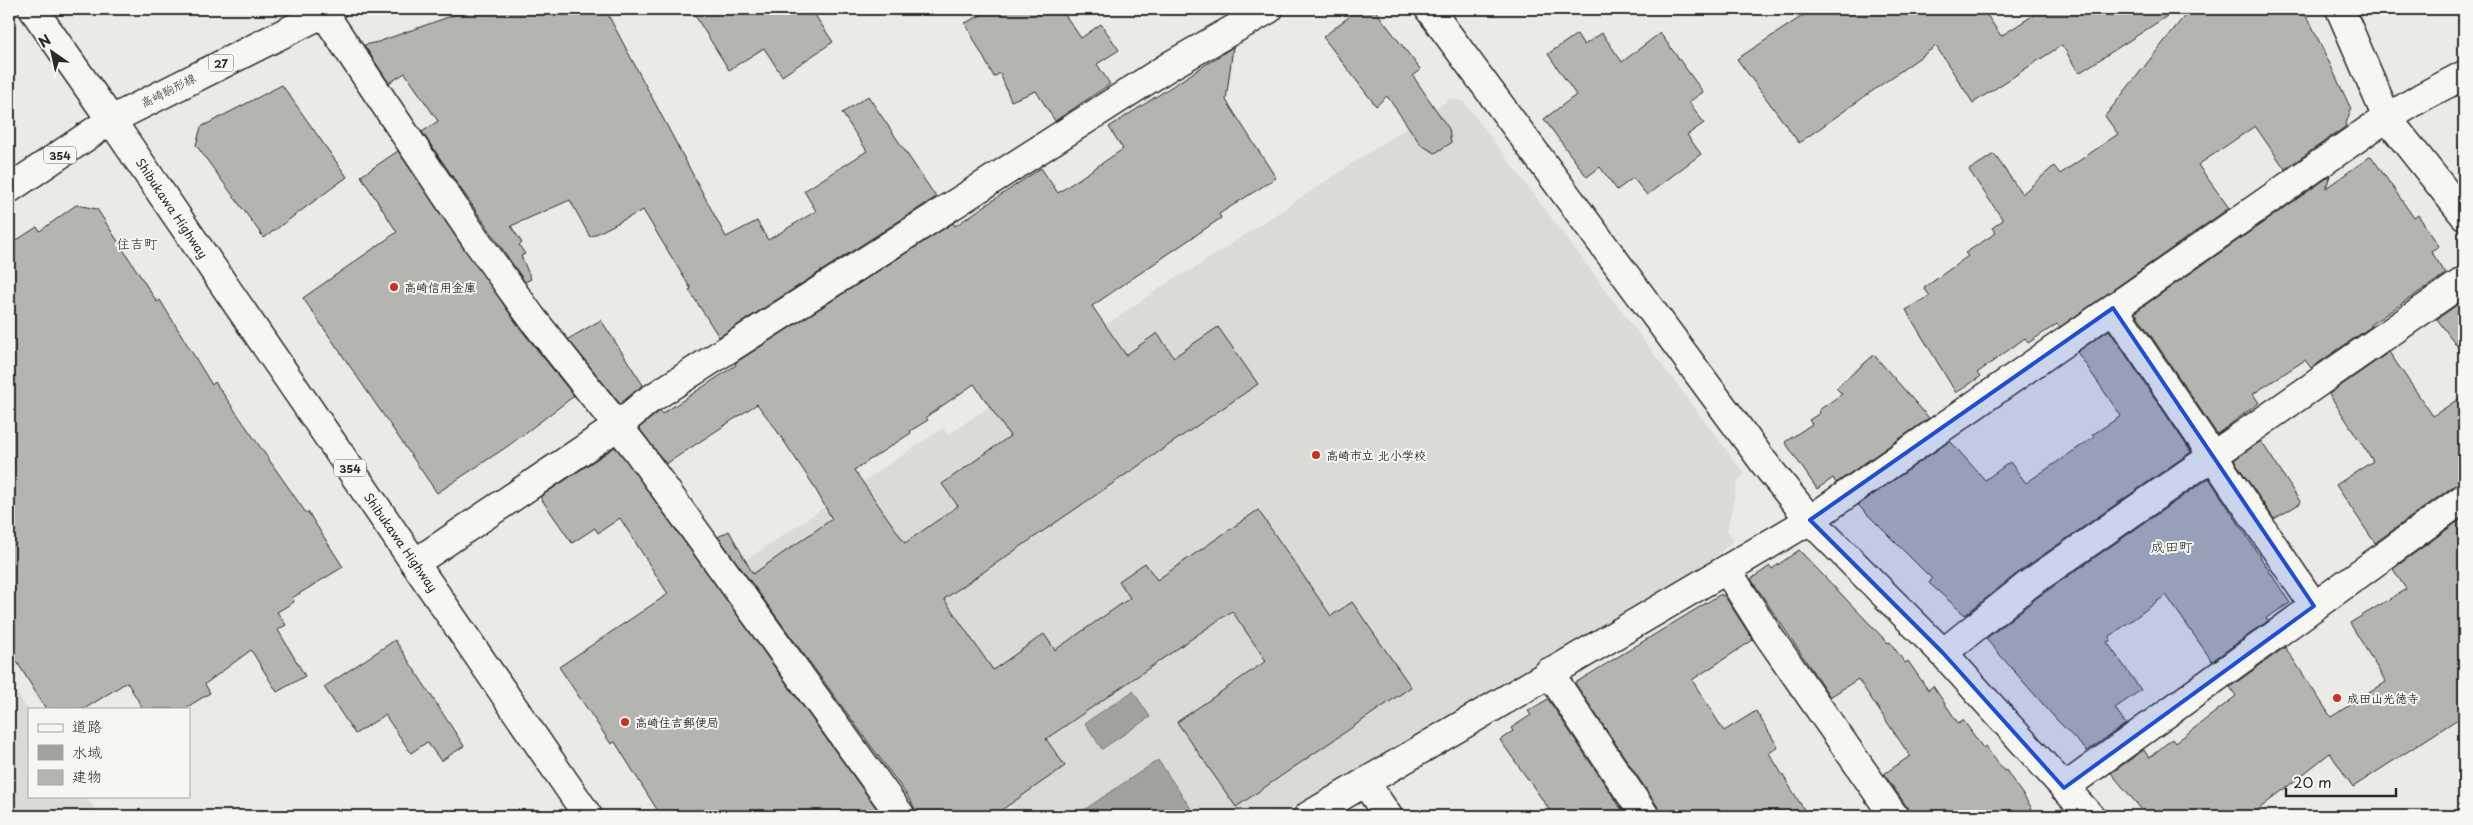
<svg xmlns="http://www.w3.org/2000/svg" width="2473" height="825" viewBox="0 0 2473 825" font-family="'Playpen Sans','Klee One',sans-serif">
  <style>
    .built { fill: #dadad6 }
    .water { fill: #a1a19e; stroke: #727270 }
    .building { fill: #b4b4b1; stroke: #2b2b2b; fill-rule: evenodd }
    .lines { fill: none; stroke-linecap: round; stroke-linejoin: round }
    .street-casing { stroke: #2b2b2b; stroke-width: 31 }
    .secondary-casing { stroke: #2b2b2b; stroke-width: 31 }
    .primary-casing { stroke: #2b2b2b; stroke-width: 31 }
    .highway-casing { stroke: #2b2b2b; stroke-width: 31 }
    .street { stroke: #f6f6f2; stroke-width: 28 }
    .secondary { stroke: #f6f6f2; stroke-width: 28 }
    .primary { stroke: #f6f6f2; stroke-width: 28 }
    .highway { stroke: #f6f6f2; stroke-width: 28 }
    .marked { fill: #1d4ed8; fill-opacity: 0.2; stroke: #1d4ed8; stroke-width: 4; stroke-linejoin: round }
    .poi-dot { fill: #c8321e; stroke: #f6f6f2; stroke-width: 2 }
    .labels { text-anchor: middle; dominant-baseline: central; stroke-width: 4; stroke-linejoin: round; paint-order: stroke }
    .shield { fill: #f6f6f2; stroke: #686867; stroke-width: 1 }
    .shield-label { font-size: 11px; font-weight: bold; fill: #2b2b2b }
    .street-label { font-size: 12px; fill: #2b2b2b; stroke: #f6f6f2 }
    .poi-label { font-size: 12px; font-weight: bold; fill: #2b2b2b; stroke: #f6f6f2; text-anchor: start }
    .neighbourhood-label { font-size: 14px; fill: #2b2b2b; stroke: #f6f6f2 }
  </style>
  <rect width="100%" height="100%" fill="#eaeae6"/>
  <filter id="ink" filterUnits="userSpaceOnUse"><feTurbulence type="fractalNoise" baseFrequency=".02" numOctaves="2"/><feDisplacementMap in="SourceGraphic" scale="10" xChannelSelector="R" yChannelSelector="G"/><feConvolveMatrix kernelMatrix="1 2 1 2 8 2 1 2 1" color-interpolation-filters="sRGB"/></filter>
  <g filter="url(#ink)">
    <!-- built -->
    <path class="built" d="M 1451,98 L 1464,102 L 1745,475 L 1738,480 L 1727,530 L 1734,540 L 1716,557 L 1281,814 L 1259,808 L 1246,816 L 1018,816 L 942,703 L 869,752 L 734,568 L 943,428 L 948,435 L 1174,278 L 1192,270 Z
      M 9,682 L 29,712 L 29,796 L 85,796 L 99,816 L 9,816 Z"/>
    <!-- water -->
    <path class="water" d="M 1133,691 L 1150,717 L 1102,749 L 1085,723 Z
      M 1158,760 L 1196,816 L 1075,816 Z"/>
    <!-- building -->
    <path class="building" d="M 471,9 L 605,9 L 726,237 L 757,221 L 768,240 L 816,211 L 804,191 L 867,151 L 842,113 L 868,96 L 936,197 L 719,337 L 689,290 L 691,289 L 643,210 L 590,237 L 570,200 L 511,226 L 522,243 L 519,245 L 525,254 L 521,256 L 531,279 L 525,282 L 422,132 L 438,121 L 405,73 L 389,83 L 364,45 L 378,42 Z
      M 691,9 L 811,9 L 833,42 L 782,76 L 764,48 L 729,70 Z
      M 994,9 L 1061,9 L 1081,38 L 1101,24 L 1119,50 L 1097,64 L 1110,84 L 1055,121 L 1036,91 L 1011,101 L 1000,73 L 994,77 L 965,23 Z
      M 1359,9 L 1374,9 L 1421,70 L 1413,76 L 1449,129 L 1451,143 L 1435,153 L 1421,145 L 1387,96 L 1376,106 L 1323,37 Z
      M 1813,9 L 1983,9 L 2001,36 L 2043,9 L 2178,9 L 2079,73 L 2062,45 L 1973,103 L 1936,46 L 1799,143 L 1737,59 Z
      M 2190,9 L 2301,9 L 2311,24 L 2351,109 L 2345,127 L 2285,169 L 2255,126 L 2198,165 L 2229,208 L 2060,327 L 2057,324 L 2028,343 L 2025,338 L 1977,373 L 1980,377 L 1956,393 L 1906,310 L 1930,296 L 1924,288 L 1968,256 L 1965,253 L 1996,233 L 1992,228 L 2003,220 L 1969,170 L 1994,154 L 2022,194 L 2054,166 L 2060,174 L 2118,134 L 2105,116 Z
      M 1602,33 L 1622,62 L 1660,33 L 1703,92 L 1689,102 L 1704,123 L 1687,135 L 1701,154 L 1647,195 L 1633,178 L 1617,190 L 1600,167 L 1587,177 L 1544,119 L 1576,95 L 1548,54 L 1577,34 L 1584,45 Z
      M 1233,47 L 1226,100 L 1276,178 L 1219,214 L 1221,218 L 1092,306 L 1126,355 L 1157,333 L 1174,357 L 1218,327 L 1258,384 L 944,599 L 993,670 L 1044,634 L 1055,650 L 1130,598 L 1119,581 L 1145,563 L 1157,580 L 1258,510 L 1331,616 L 1352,602 L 1411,687 L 1236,807 L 1177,722 L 1266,661 L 1232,611 L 1046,739 L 1065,766 L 993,816 L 919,816 L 909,798 L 718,537 L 729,531 L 753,574 L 832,519 L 812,483 L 773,425 L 757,404 L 666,464 L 639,428 L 655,415 L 660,411 L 662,414 L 736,365 L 735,363 L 953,223 L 955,226 L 1041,168 L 1058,193 L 1123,149 L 1109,127 ZM 974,384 L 1010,436 L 942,484 L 958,506 L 905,543 L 854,470 L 911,433 L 910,431 L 928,420 L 926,417 Z
      M 282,85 L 347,177 L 264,238 L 196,145 L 201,127 Z
      M 398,151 L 519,327 L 574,396 L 508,446 L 437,493 L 303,298 L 397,232 L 361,176 Z
      M 2371,156 L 2414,218 L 2418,215 L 2439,246 L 2431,251 L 2446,274 L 2370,325 L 2372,326 L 2311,368 L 2305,360 L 2253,394 L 2259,403 L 2217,434 L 2135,312 L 2330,176 L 2326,188 Z
      M 76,205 L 97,209 L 157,302 L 160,300 L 212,385 L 215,382 L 306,513 L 308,512 L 343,567 L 292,598 L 294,602 L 277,612 L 286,625 L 278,630 L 305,676 L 277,692 L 251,650 L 205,684 L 210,693 L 184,709 L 143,709 L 127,682 L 84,709 L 46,709 L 9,649 L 9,245 L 37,227 L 40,231 Z
      M 2464,300 L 2464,355 L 2437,319 Z
      M 601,320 L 643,385 L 620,404 L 568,339 Z
      M 2109,330 L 2191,452 L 2020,571 L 1965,615 L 1929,583 L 1932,579 L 1858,505 L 1950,441 L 1985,480 L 2010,462 L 2026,483 L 2094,437 L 2092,435 L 2121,416 L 2077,352 Z
      M 2389,352 L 2433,416 L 2464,395 L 2464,483 L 2455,485 L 2375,543 L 2336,485 L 2373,461 L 2329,394 Z
      M 1874,355 L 1929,418 L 1836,483 L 1833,478 L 1817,489 L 1785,442 L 1812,424 L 1809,420 L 1820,413 L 1819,410 L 1842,394 L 1836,388 Z
      M 2261,441 L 2301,503 L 2274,519 L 2234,460 Z
      M 615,447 L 624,458 L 882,816 L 661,816 L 615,742 L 611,744 L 559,667 L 668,594 L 620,518 L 598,533 L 595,528 L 572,543 L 540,497 Z
      M 2209,478 L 2290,603 L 2266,618 L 2268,621 L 2212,661 L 2166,595 L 2109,637 L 2111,640 L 2107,642 L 2141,690 L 2115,708 L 2126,724 L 2087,751 L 2056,719 L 1986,639 L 2038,597 Z
      M 2464,517 L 2464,715 L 2353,787 L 2330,753 L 2250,816 L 2147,816 L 2111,773 L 2144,750 L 2149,758 L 2172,739 L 2175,743 L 2236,696 L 2230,687 L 2285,647 L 2331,717 L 2386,682 L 2350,623 L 2406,589 L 2393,569 Z
      M 1799,550 L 1888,643 L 1890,642 L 1905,663 L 1908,661 L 1928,690 L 1933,686 L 1958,723 L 1963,720 L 1983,748 L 1985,746 L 2004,771 L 2006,770 L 2037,816 L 1909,816 L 1907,807 L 1884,774 L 1910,756 L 1858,679 L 1830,697 L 1751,579 L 1770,566 L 1772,569 Z
      M 1721,594 L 1722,596 L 1724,595 L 1753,640 L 1692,680 L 1724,731 L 1756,711 L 1778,747 L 1769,753 L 1808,816 L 1660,816 L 1658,807 L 1575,683 Z
      M 395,640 L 464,746 L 441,761 L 427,742 L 411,753 L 385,715 L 355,734 L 324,687 Z
      M 1548,699 L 1626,816 L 1554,816 L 1500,740 L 1513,731 L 1511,728 L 1531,715 L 1528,711 Z"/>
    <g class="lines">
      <defs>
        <path id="street" d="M 321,9 L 476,240 L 532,318 L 636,449 L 901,816
          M 1429,9 L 1765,464 L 1810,520
          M 2113,308 L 2314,606
          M 415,563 L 618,426 L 646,402 L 1171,65 L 1269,9
          M 1727,570 L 1768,635 L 1894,816
          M 1943,653 L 2029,584 L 2464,281
          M 1549,672 L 1645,816
          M 1365,782 L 1388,816
          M 2064,788 L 2464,498
          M 1308,816 L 1810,520 L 2370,129 L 2422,97 L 2464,75"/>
        <path id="secondary" d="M 2340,9 L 2387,118 L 2464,215
          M 1810,520 L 1943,653 L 2090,816"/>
        <path id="primary" d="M 33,9 L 111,120 L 332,9"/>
        <path id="highway" d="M 9,189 L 111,120 L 588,816"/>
      </defs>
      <!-- street casing -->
      <use href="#street" class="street-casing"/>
      <!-- secondary casing -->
      <use href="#secondary" class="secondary-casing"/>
      <!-- primary casing -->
      <use href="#primary" class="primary-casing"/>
      <!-- highway casing -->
      <use href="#highway" class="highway-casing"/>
      <!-- street -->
      <use href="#street" class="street"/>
      <!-- secondary -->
      <use href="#secondary" class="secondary"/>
      <!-- primary -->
      <use href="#primary" class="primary"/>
      <!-- highway -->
      <use href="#highway" class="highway"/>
    </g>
  </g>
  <!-- marked area -->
  <path class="marked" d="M 2113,308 L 2314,606 L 2064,788 L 1943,653 L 1810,520 Z"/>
  <!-- markers -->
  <g class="poi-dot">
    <circle cx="394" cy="287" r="5"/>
    <circle cx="1316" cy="455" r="5"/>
    <circle cx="2337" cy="698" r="5"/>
    <circle cx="625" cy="722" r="5"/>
  </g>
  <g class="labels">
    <!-- shield labels -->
    <g class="shield">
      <rect x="208.5" y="54.5" width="25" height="17" rx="4"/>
      <rect x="44" y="146.5" width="32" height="17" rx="4"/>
      <rect x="334" y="459.5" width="32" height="17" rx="4"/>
    </g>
    <g class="shield-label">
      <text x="221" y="63">27</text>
      <text x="60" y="155">354</text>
      <text x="350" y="468">354</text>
    </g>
    <!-- street labels -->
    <g class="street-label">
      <text transform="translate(168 90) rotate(-27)">高崎駒形線</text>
      <text transform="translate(172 208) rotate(56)">Shibukawa Highway</text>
      <text transform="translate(401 542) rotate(55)">Shibukawa Highway</text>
    </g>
    <!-- poi labels -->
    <g class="poi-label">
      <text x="404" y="287">高崎信用金庫</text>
      <text x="1326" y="455">高崎市立 北小学校</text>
      <text x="2347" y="698">成田山光徳寺</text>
      <text x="635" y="722">高崎住吉郵便局</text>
    </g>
    <!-- neighbourhood labels -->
    <g class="neighbourhood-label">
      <text x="137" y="243">住吉町</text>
      <text x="2172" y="546">成田町</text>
    </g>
  </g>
  <!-- margin -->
  <rect width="2473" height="825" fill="none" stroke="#f6f6f2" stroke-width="30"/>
  <rect x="15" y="15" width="2443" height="795" fill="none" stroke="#2b2b2b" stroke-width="2" filter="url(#ink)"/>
  <!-- legend -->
  <rect x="28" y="708" width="162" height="90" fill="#f6f6f2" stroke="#a5a5a2"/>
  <rect x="38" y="724" width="25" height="8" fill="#f6f6f2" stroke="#a5a5a2"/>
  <text x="72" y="732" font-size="15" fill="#2b2b2b">道路</text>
  <rect x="38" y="745" width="25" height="15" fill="#a1a19e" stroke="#a5a5a2"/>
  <text x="72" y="758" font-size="15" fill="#2b2b2b">水域</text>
  <rect x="38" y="770" width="25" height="15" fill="#b4b4b1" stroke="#a5a5a2"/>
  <text x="72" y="782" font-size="15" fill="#2b2b2b">建物</text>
  <!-- north arrow -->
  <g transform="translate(52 52) rotate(326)" stroke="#f6f6f2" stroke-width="4" paint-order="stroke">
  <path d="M0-4L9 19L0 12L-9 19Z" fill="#2b2b2b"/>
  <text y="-8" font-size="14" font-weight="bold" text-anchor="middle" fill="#2b2b2b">N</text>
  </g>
  <!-- scale -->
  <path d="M2286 788v8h110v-8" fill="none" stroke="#2b2b2b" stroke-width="2.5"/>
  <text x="2293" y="788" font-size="15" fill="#2b2b2b" stroke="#f6f6f2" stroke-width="4" paint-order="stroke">20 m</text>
</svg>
